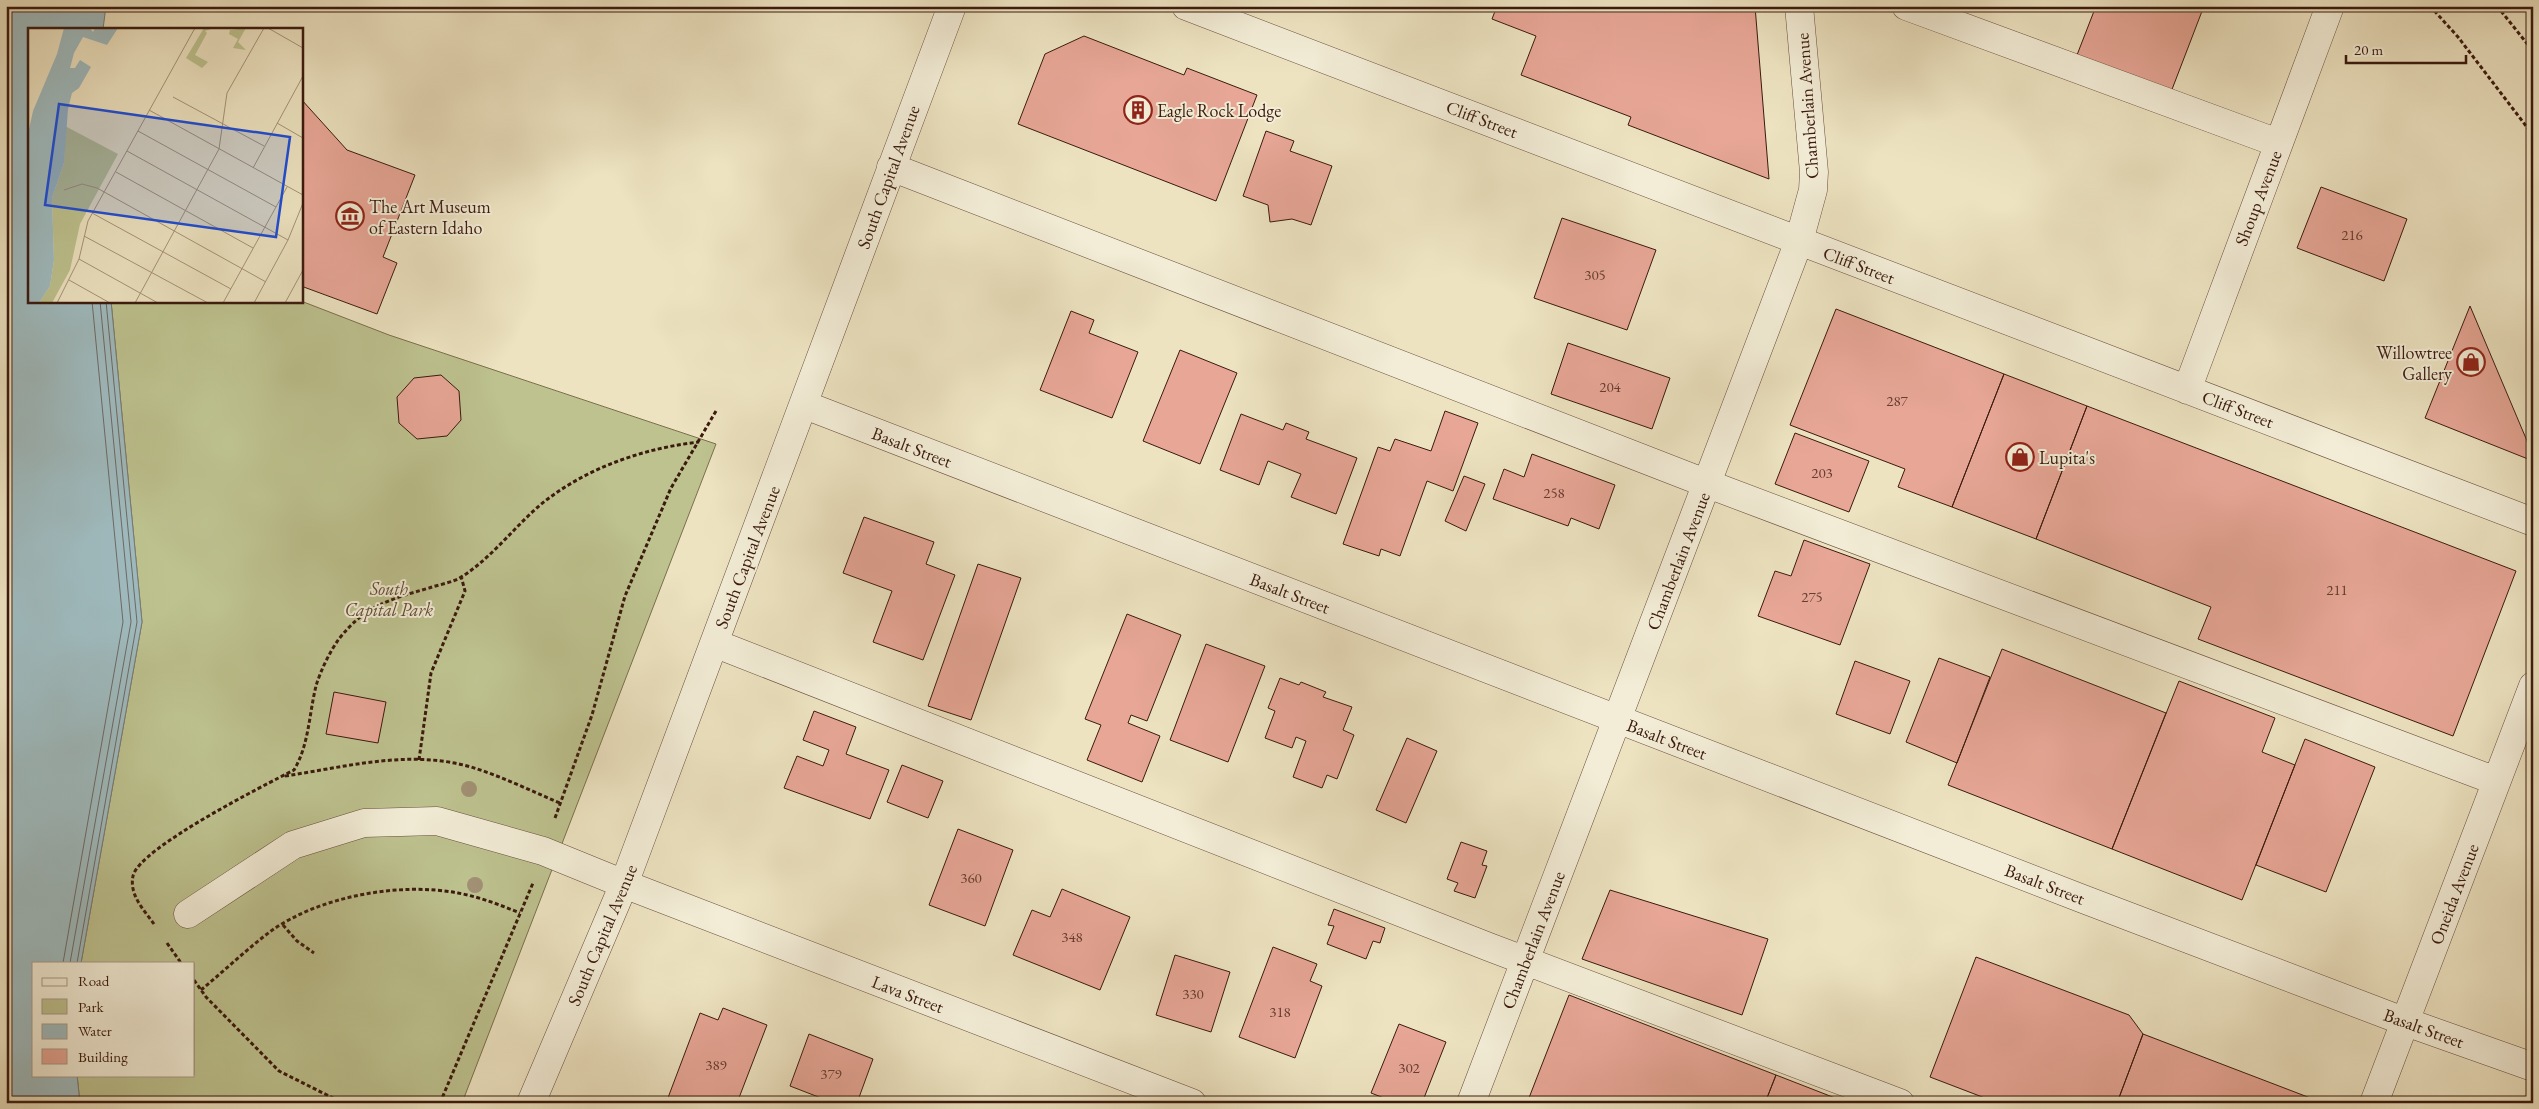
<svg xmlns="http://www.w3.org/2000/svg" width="2539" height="1109" viewBox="0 0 2539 1109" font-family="'EB Garamond',serif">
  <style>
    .green { fill: #bdc28f; stroke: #7c6e4e }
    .water { fill: #9fbbbf; stroke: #777b78 }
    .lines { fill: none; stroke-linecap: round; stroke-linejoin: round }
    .shore { stroke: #6d6a66; stroke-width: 1 }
    .building { fill: #e7a696; stroke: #3b1a0e }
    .minor-casing { stroke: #684c3b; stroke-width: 29 }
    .path { stroke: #3b1a0e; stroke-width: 3; stroke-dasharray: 4 2.5; stroke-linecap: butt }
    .minor { stroke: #f3edd7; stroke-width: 28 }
    .tree { fill: #a19074 }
    .labels { text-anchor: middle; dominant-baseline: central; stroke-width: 4; stroke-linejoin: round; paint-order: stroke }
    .number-label { font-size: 15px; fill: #663d30 }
    .street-label { font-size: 18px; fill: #3b1a0e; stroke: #f3edd7 }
    .poi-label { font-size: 18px; fill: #3b1a0e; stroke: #f3edd7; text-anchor: start }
    .park-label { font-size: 18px; font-style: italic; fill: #624c35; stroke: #f3edd7 }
    .inset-road { fill: none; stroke: #a69379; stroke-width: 1 }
    .view { fill: #1d4ed8; fill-opacity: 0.15; stroke: #1d4ed8; stroke-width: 2.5 }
    .inset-edge { fill: none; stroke: #3b1a0e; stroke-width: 2.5 }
  </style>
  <rect width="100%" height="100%" fill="#ede3c1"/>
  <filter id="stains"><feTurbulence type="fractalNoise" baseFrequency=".004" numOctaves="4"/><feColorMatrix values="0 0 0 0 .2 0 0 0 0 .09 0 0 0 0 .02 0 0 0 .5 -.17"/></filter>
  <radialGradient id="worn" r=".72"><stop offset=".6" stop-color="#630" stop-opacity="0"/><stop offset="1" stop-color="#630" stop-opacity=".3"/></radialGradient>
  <!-- green -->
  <path class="green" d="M 111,301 L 301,301 L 389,335 L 716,444 L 462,1103 L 80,1103 L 77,1075 L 194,1075 L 194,963 L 81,963 L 142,622 Z"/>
  <!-- water -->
  <path class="water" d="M 6,6 L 106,6 L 103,29 L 29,29 L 29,301 L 111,301 L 142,622 L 81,963 L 34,963 L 34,1075 L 77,1075 L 80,1103 L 6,1103 Z"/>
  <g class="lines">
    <!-- shore -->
    <path class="shore" d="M 63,963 L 123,622 L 92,301
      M 70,963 L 131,622 L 100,301
      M 77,963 L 137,622 L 106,301"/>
  </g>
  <!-- building -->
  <path class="building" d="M 1497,6 L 1755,6 L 1769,179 L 1628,125 L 1631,117 L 1521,75 L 1536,36 L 1492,19 Z
    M 2096,6 L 2204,6 L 2171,92 L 2077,55 Z
    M 1084,36 L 1184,75 L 1187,68 L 1257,95 L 1216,201 L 1018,124 L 1045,54 Z
    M 301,99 L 347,150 L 415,175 L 383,257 L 397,263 L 377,314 L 301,286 Z
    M 1266,131 L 1294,141 L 1290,151 L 1332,166 L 1311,225 L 1292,219 L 1270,222 L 1268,205 L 1243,196 Z
    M 2321,187 L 2407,219 L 2384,281 L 2297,248 Z
    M 1562,218 L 1656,250 L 1627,330 L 1534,298 Z
    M 2470,306 L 2533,455 L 2533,461 L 2425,418 Z
    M 1836,309 L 2004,374 L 1952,507 L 1898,487 L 1905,469 L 1790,425 Z
    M 1071,311 L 1094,320 L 1089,333 L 1138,352 L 1112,418 L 1040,390 Z
    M 1568,343 L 1670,378 L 1652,429 L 1551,394 Z
    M 1180,350 L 1237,373 L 1200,464 L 1143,441 Z
    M 2004,374 L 2087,406 L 2036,539 L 1952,507 Z
    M 441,375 L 459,391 L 461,420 L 447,436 L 417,439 L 399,423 L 397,397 L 414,378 Z
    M 2087,406 L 2516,571 L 2453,736 L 2198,639 L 2211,607 L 2036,539 Z
    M 1445,411 L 1478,423 L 1453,491 L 1427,481 L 1400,556 L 1381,549 L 1379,556 L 1343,544 L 1378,447 L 1390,451 L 1395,439 L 1431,451 Z
    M 1241,414 L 1283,430 L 1286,423 L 1309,432 L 1306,439 L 1357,458 L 1336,514 L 1291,497 L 1301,474 L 1268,461 L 1259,485 L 1220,470 Z
    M 1795,433 L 1869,461 L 1849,512 L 1775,484 Z
    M 1532,454 L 1615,485 L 1599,529 L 1571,518 L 1568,526 L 1493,499 L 1504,469 L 1524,477 Z
    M 1464,476 L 1485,484 L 1466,531 L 1445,521 Z
    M 864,517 L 934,542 L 926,564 L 955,575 L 923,660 L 873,642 L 892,591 L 843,573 Z
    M 1804,540 L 1870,564 L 1840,645 L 1758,616 L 1775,571 L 1791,576 Z
    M 978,564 L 1021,578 L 971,720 L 928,706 Z
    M 1127,614 L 1181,635 L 1147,721 L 1131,715 L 1128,723 L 1160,736 L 1142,782 L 1087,760 L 1101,725 L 1085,719 Z
    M 1206,644 L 1265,666 L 1228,762 L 1170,740 Z
    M 2002,649 L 2166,713 L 2112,849 L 1948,785 Z
    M 1939,658 L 1990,677 L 1957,763 L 1906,742 Z
    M 1855,661 L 1910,681 L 1890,734 L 1836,714 Z
    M 1280,678 L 1299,685 L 1301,682 L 1326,692 L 1323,697 L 1352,707 L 1343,730 L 1354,735 L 1337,779 L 1327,775 L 1322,788 L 1293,777 L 1306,741 L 1296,737 L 1292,748 L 1265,738 L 1275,711 L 1268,708 Z
    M 2179,681 L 2275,718 L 2262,752 L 2295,765 L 2242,900 L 2112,849 Z
    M 334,692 L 386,702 L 378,743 L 326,734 Z
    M 814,711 L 856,727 L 846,754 L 889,770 L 870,819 L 784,788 L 797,756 L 823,766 L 829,750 L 803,740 Z
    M 1407,738 L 1437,751 L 1406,823 L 1376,810 Z
    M 2305,739 L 2375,767 L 2326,892 L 2256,865 Z
    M 902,765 L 943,781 L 928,818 L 887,802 Z
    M 958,829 L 1013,850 L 985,926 L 929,905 Z
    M 1461,842 L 1487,851 L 1482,865 L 1487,866 L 1475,898 L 1454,891 L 1458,883 L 1447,879 Z
    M 1062,889 L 1130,917 L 1100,990 L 1013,955 L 1032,910 L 1050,917 Z
    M 1610,890 L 1768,939 L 1742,1015 L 1582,959 Z
    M 1334,909 L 1385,928 L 1380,943 L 1373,941 L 1366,959 L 1327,944 L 1334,926 L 1328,925 Z
    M 1273,947 L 1317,964 L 1310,981 L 1322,986 L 1295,1058 L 1239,1037 Z
    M 1175,955 L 1230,972 L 1211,1032 L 1156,1015 Z
    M 1976,957 L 2129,1015 L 2143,1034 L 2117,1103 L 1998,1103 L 1930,1077 Z
    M 1569,995 L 1776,1075 L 1765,1103 L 1527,1103 Z
    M 723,1008 L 767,1025 L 737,1103 L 666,1103 L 700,1013 L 718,1020 Z
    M 1399,1024 L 1446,1042 L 1422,1103 L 1397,1103 L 1371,1093 Z
    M 809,1034 L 873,1059 L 857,1103 L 834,1103 L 790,1086 Z
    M 2143,1034 L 2313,1099 L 2311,1103 L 2117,1103 Z
    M 1776,1075 L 1848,1103 L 1765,1103 Z"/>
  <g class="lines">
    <defs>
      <path id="minor" d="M 1186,6 L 2533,522
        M 1906,6 L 2278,143
        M 891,167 L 1708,484 L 2496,781
        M 2187,390 L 2330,6
        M 805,405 L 2083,899 L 2406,1022 L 2533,1067
        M 714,643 L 1489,947 L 1900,1103
        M 188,914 L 293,845 L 364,823 L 437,821 L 543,851 L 624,884 L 1192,1103
        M 531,1103 L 624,884 L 952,6
        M 1471,1103 L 1799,241 L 1813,190 L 1814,172 L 1799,6
        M 2374,1103 L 2533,686"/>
    </defs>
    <!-- minor casing -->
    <use href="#minor" class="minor-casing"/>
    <!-- path -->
    <path class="path" d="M 2430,6 L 2458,37 L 2533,135
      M 2497,6 L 2533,51
      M 419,760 L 431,673 L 465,591 L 461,576
      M 285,776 C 346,767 409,749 471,767 C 501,776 531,791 560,803
      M 555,818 L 592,715 L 625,596 L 671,488 L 716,411
      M 154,924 C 144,910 129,895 133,876 C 139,848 265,785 294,770 C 309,745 309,714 316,686 C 320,672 330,651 339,639 C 364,606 391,599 429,588 C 438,585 449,583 458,579 C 492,559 515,525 545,501 C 589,467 645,448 699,442
      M 283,925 L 297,941 L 314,953
      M 167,943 L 181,963
      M 194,980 L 206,997 L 279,1071 L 343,1103
      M 201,990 C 224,971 247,949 271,931 C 320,896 400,882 458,893 C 480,897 500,905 520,913
      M 440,1103 L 533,883"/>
    <!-- minor -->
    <use href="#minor" class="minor"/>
  </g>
  <!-- trees -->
  <g class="tree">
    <circle cx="469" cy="789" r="8"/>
    <circle cx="475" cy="885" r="8"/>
  </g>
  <!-- icons -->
  <defs>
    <symbol id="building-ring" viewBox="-11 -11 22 22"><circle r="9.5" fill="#f3edd7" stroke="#8f2418" stroke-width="1.5"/><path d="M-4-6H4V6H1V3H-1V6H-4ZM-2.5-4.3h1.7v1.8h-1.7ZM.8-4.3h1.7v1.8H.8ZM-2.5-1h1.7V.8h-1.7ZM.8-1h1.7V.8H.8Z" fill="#8f2418"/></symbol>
    <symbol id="museum-ring" viewBox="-11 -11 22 22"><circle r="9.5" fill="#f3edd7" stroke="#8f2418" stroke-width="1.5"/><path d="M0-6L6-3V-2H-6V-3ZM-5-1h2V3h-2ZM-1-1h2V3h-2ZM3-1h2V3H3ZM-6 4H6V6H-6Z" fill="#8f2418"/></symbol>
    <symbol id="shop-ring" viewBox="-11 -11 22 22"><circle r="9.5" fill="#f3edd7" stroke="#8f2418" stroke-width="1.5"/><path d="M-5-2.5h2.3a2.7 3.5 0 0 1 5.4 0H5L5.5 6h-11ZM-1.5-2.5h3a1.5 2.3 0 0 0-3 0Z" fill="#8f2418"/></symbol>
  </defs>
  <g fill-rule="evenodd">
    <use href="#building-ring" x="1122" y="94" width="32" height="32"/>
    <use href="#museum-ring" x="334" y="200" width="32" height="32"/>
    <use href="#shop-ring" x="2455" y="346" width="32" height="32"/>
    <use href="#shop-ring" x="2004" y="441" width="32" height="32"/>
  </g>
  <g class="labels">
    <!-- number labels -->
    <g class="number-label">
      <text x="2352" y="234">216</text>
      <text x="1595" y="274">305</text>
      <text x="1610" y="386">204</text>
      <text x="1897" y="400">287</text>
      <text x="1822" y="472">203</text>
      <text x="1554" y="492">258</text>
      <text x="2337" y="589">211</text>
      <text x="1812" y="596">275</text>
      <text x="971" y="877">360</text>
      <text x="1072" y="936">348</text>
      <text x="1193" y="993">330</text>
      <text x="1280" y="1011">318</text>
      <text x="716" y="1064">389</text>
      <text x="1409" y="1067">302</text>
      <text x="831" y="1073">379</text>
    </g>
    <!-- street labels -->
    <g class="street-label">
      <text transform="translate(1807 106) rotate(-94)">Chamberlain Avenue</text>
      <text transform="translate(1482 119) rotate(21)">Cliff Street</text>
      <text transform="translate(888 177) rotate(-70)">South Capital Avenue</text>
      <text transform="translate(2258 198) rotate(-69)">Shoup Avenue</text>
      <text transform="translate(1859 265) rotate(21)">Cliff Street</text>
      <text transform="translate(2238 409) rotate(21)">Cliff Street</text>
      <text transform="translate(912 447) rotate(21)">Basalt Street</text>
      <text transform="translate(747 557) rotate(-69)">South Capital Avenue</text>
      <text transform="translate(1678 561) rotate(-69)">Chamberlain Avenue</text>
      <text transform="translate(1290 593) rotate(21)">Basalt Street</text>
      <text transform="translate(1667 739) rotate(21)">Basalt Street</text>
      <text transform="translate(2045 884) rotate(21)">Basalt Street</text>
      <text transform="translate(2454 894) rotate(-69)">Oneida Avenue</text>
      <text transform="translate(602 935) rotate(-67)">South Capital Avenue</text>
      <text transform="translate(1533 940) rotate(-69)">Chamberlain Avenue</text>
      <text transform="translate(908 994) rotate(21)">Lava Street</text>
      <text transform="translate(2424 1028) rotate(20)">Basalt Street</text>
    </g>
    <!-- poi labels -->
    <g class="poi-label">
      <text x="1157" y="110">Eagle Rock Lodge</text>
      <text x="369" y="206">The Art Museum<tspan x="369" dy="21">of Eastern Idaho</tspan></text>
      <text x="2452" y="352" text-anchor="end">Willowtree<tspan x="2452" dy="21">Gallery</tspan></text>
      <text x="2039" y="457">Lupita's</text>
    </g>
    <!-- park labels -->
    <g class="park-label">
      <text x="389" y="588">South<tspan x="389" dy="21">Capital Park</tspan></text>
    </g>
  </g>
  <!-- overview -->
  <g transform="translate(28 28)">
    <rect width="275" height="275" fill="#ede3c1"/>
    <path d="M 176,0 L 186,0 L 177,3 L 179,5 L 167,27 L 180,34 L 174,40 L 158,30 ZM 218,0 L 210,14 L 218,22 L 205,20 L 210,11 L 201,6 L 202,2 ZM 37,98 L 90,126 L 52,196 L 42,242 L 24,275 L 11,275 L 22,258 L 26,232 L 24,170 L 36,135 Z" fill="#bdc28f"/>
    <path d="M 36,0 L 62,0 L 65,4 L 67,0 L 90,0 L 79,17 L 55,9 L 46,25 L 42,40 L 47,40 L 52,32 L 63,39 L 51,60 L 44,65 L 40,81 L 36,135 L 24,170 L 26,232 L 22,258 L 11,275 L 0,275 L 0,106 L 5,83 L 29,26 Z" fill="#9fbbbf"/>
    <path class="inset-road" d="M 240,0 L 275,20M 145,69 L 236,118M 121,82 L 275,167M 249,95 L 275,110M 110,103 L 248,179M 99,123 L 260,212M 225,140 L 275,48M 88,144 L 225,220M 36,162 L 54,156 L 69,160 L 238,254M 64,185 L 203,261M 56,208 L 180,275M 51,231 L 130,275M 41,252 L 82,275M 29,275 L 51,231 L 60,193 L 167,0M 107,275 L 191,121 L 199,65 L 236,0M 195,275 L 259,159M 226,275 L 260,212 L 275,175M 257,275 L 275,242"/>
    <path class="view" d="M 31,76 L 262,109 L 248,209 L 17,177 Z"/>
    <rect width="275" height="275" class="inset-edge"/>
  </g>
  <!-- margin -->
  <rect width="2539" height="1109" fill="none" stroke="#ede3c1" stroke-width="25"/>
  <rect x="8" y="8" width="2524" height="1094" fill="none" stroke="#3b1a0e" stroke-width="2.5"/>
  <rect x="12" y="12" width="2514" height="1084" fill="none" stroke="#3b1a0e"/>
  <!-- legend -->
  <rect x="32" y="962" width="162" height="115" fill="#f3edd7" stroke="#a99987"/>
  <rect x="42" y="978" width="25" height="8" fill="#f3edd7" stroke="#a99987"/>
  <text x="78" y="986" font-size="15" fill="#3b1a0e">Road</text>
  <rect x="42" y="999" width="25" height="15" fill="#bdc28f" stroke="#a99987"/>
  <text x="78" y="1012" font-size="15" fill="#3b1a0e">Park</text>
  <rect x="42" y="1024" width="25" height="15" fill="#9fbbbf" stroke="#a99987"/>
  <text x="78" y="1036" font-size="15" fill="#3b1a0e">Water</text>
  <rect x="42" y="1049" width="25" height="15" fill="#e7a696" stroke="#a99987"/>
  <text x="78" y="1062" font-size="15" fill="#3b1a0e">Building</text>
  <!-- scale -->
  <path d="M2346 55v8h120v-8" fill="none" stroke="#3b1a0e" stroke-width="2.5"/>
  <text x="2354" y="55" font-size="15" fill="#3b1a0e" stroke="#f3edd7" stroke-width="4" paint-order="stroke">20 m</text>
  <rect width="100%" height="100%" filter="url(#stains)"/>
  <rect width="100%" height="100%" fill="url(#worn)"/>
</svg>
